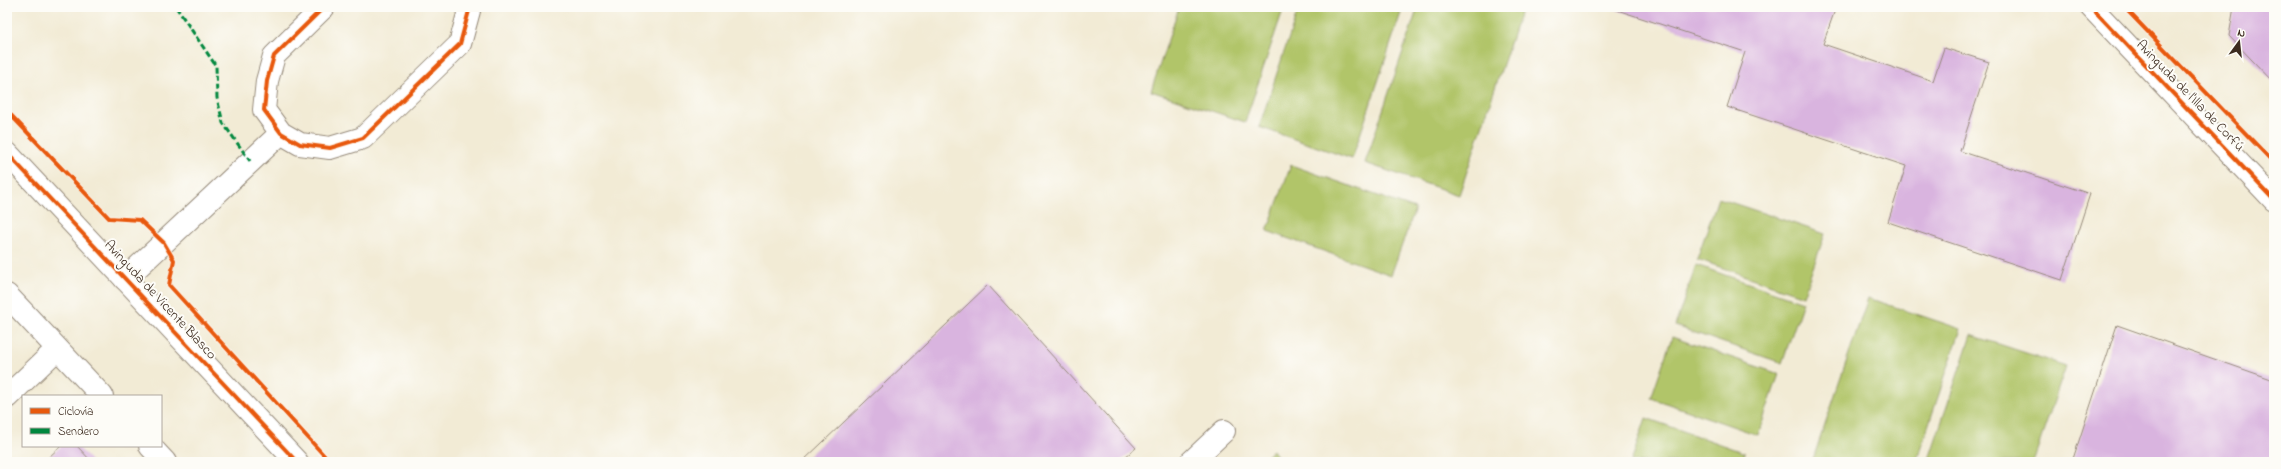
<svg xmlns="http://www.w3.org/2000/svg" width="2281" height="469" viewBox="0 0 2281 469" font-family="'Indie Flower',sans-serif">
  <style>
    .green { fill: #b1c569; stroke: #767844 }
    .building { fill: #d9b4df }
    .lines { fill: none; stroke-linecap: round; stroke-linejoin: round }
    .street-casing { stroke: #968a7a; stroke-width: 24 }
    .secondary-casing { stroke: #968a7a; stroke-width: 24 }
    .street { stroke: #fff; stroke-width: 22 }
    .secondary { stroke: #fff; stroke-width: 22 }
    .quiet { stroke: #00873e; stroke-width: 3; stroke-dasharray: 6 3; stroke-linecap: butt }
    .cycleway-casing { stroke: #fdfcf7; stroke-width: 6 }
    .cycleway { stroke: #e8590c; stroke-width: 4 }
    .labels { text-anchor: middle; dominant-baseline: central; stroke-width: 4; stroke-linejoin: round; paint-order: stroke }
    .street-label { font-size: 14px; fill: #3b2a1e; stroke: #fdfcf7 }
  </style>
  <rect width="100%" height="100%" fill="#fdfcf7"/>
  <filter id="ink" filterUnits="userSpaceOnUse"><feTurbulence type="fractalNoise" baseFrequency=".025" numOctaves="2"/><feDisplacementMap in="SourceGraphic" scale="8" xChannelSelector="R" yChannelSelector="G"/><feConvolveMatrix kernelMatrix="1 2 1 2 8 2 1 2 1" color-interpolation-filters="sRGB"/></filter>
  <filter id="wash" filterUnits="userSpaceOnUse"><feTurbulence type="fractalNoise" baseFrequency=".012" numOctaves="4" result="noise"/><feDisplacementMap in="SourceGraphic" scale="16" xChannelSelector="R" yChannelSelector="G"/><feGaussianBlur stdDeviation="0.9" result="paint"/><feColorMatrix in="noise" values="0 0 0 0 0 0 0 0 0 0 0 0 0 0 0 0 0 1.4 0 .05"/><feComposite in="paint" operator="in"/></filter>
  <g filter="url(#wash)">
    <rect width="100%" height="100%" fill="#f2ebd5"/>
    <!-- green -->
    <path class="green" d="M 1179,7 L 1284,7 L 1245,122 L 1151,91 Z
      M 1299,7 L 1403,7 L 1352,159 L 1259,127 Z
      M 1418,7 L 1522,8 L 1459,195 L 1365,163 Z
      M 1291,165 L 1415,209 L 1391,275 L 1267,231 Z
      M 1718,198 L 1825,234 L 1803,296 L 1697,259 Z
      M 1696,265 L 1803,302 L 1782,363 L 1675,326 Z
      M 1868,298 L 1961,329 L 1916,462 L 1812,462 Z
      M 1971,335 L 2066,366 L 2033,462 L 1928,462 Z
      M 1672,337 L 1779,374 L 1758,435 L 1651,398 Z
      M 1646,418 L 1745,453 L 1742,462 L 1631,462 Z
      M 1273,450 L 1281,462 L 1260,462 Z"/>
    <g id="blocks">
      <!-- building -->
      <path class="building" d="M 1608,7 L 1836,7 L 1823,44 L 1933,81 L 1944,48 L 1989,62 L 1960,151 L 2090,194 L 2062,280 L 1888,222 L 1906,166 L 1727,107 L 1745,52 Z
        M 2234,7 L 2274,7 L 2274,83 L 2229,36 Z
        M 988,285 L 1136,448 L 1119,462 L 802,462 Z
        M 2117,325 L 2274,380 L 2274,462 L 2072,462 Z
        M 61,446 L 77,446 L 92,462 L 54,462 L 49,457 Z"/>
    </g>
  </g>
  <g filter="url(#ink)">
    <use href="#blocks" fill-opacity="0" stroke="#968a7a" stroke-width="1"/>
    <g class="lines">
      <defs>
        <path id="street" d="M 324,7 L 274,56 L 267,81 L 264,110 L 281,133 L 300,144 L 330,148 L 363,138 L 460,44 L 470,7
          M 2091,7 L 2274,200
          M 125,279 L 281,133
          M 7,397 L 57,349
          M 1191,462 L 1224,431"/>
        <path id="secondary" d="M 7,153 L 297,462
          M 7,295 L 102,396
          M 150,446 L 165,462"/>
      </defs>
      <!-- street casing -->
      <use href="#street" class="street-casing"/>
      <!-- secondary casing -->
      <use href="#secondary" class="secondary-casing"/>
      <!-- street -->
      <use href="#street" class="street"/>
      <!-- secondary -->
      <use href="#secondary" class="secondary"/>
      <!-- quiet -->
      <path class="quiet" d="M 176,7 L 216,66 L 217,98 L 223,123 L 250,161"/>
      <defs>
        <path id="cycleway" d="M 324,7 L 274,56 L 267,81 L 264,110 L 281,133 L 300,144 L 330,148 L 363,138 L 460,44 L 470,7
          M 2091,7 L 2274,200
          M 2124,7 L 2274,163
          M 7,111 L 109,218 L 140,220 L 164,243 L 174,260 L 169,285 L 330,462
          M 7,153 L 297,462"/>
      </defs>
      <!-- cycleway casing -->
      <use href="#cycleway" class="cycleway-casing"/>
      <!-- cycleway -->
      <use href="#cycleway" class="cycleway"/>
    </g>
  </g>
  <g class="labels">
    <!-- street labels -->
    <g class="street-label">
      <text transform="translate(2190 96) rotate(46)">Avinguda de l'Illa de Corfú</text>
      <text transform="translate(160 300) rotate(47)">Avinguda de Vicente Blasco</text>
    </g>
  </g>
  <!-- margin -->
  <rect width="2281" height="469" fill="none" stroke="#fdfcf7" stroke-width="24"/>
  <!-- legend -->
  <rect x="22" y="395" width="140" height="52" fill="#fdfcf7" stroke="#afa8a0"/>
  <rect x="30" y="408" width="20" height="6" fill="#e8590c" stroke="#afa8a0"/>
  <text x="58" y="415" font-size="12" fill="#3b2a1e">Ciclovía</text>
  <rect x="30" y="428" width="20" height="6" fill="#00873e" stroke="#afa8a0"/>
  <text x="58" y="435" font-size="12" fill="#3b2a1e">Sendero</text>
  <!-- north arrow -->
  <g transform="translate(2239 42) rotate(15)" stroke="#fdfcf7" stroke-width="3" paint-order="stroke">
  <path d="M0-3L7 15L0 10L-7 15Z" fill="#3b2a1e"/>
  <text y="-6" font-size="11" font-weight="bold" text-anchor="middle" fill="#3b2a1e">N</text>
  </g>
</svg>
